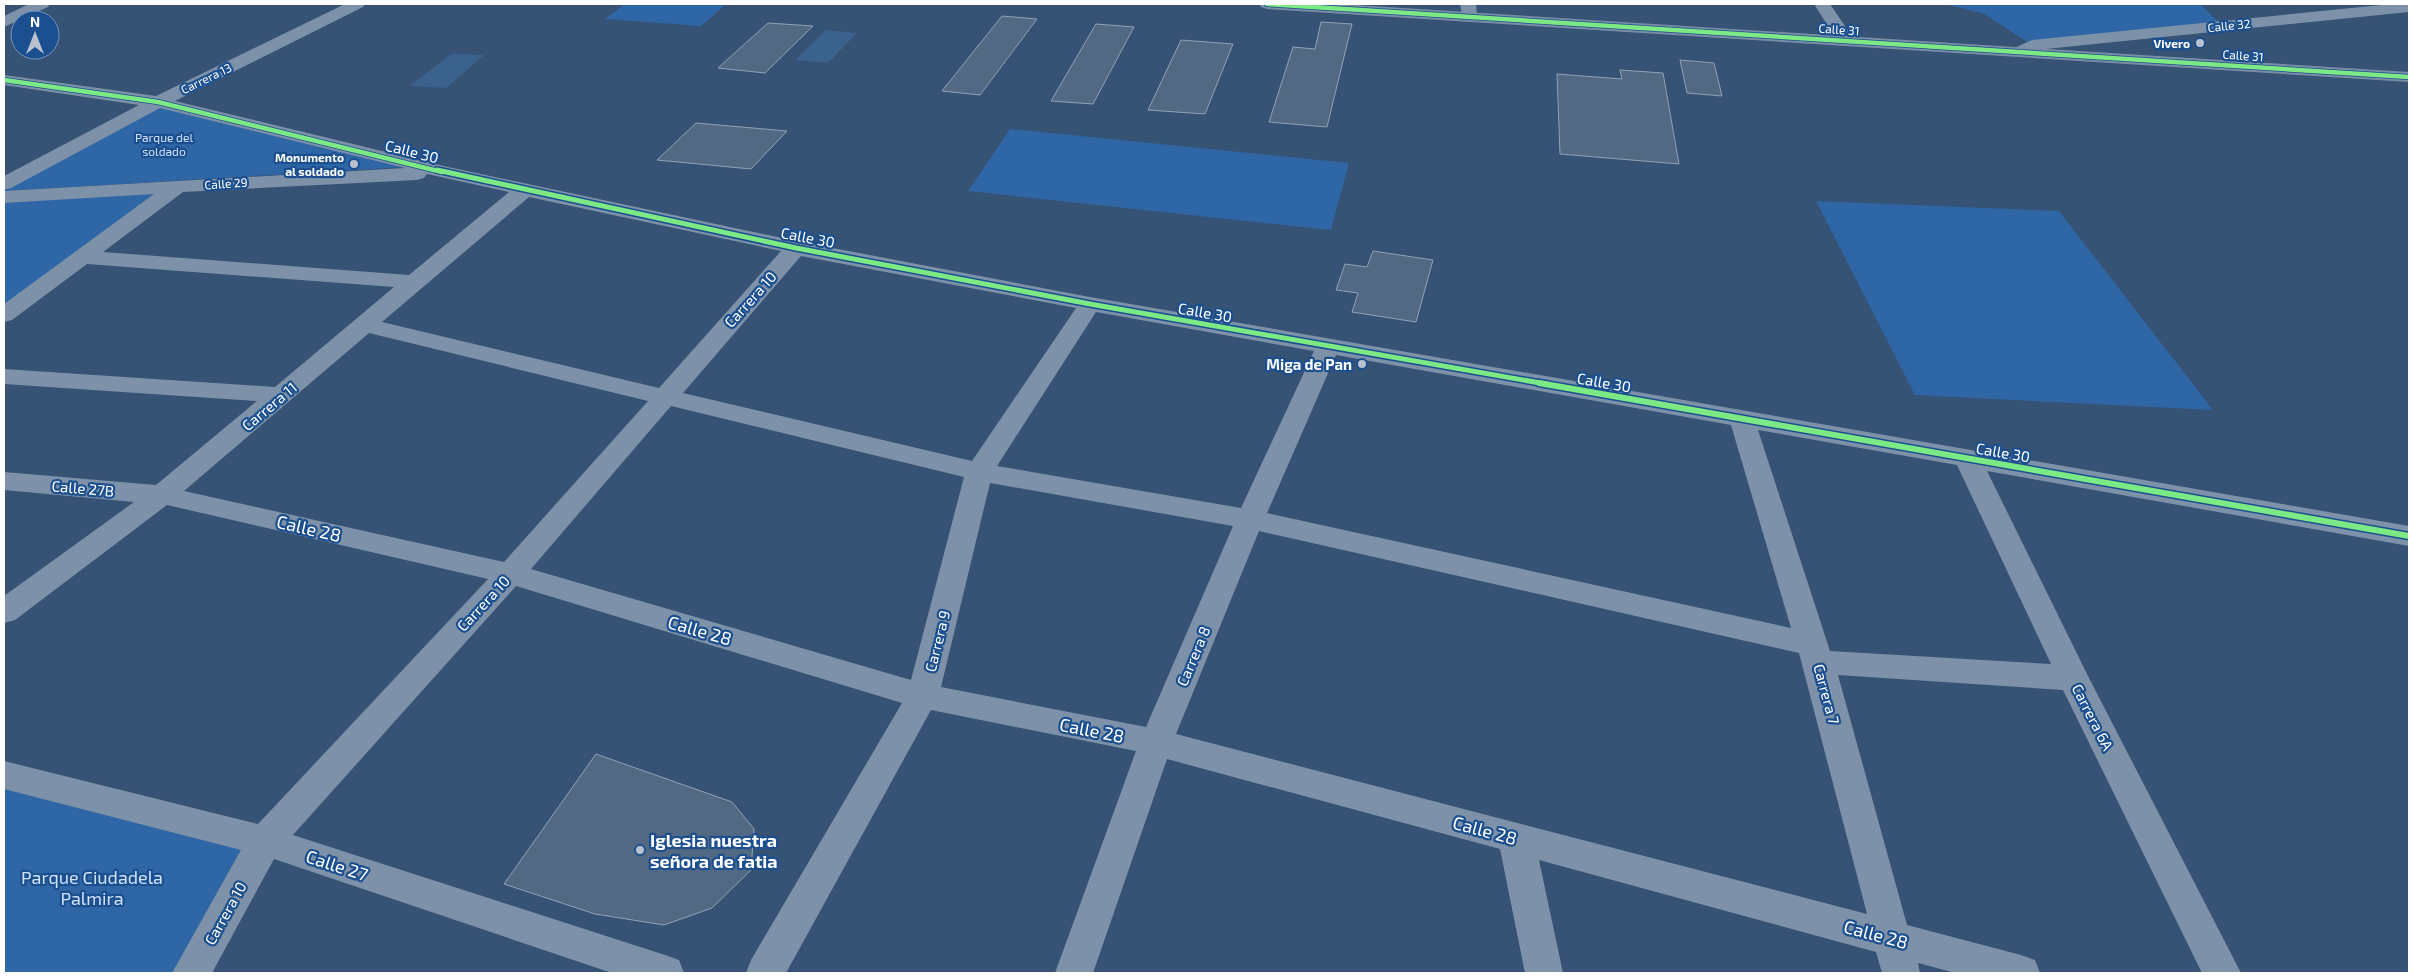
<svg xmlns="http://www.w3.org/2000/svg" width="2413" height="977" viewBox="0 0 2413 977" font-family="'Exo 2',sans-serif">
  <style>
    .green { fill: #2f66a5 }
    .water { fill: #3b618d }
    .building { fill: #526984; stroke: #92a2b6 }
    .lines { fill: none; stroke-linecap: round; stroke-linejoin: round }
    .street { fill: #7d92a8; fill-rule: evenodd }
    .secondary { fill: #798da4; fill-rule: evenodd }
    .cycleway-far2-casing { stroke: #1b4f8f; stroke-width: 6 }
    .cycleway-far1-casing { stroke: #1b4f8f; stroke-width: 8 }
    .cycleway-casing { stroke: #1b4f8f; stroke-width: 9 }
    .cycleway-far2 { stroke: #7ce984; stroke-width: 4.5 }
    .cycleway-far1 { stroke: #7ce984; stroke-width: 5 }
    .cycleway { stroke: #7ce984; stroke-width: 6 }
    .poi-dot { fill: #b9c2ce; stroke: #1b4f8f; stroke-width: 2 }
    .labels { text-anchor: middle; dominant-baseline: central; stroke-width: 4.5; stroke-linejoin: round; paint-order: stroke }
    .far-street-label { font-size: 12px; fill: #fff; stroke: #1b4f8f }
    .far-poi-label { font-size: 12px; font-weight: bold; fill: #fff; stroke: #1b4f8f; text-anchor: end }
    .far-park-label { font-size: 12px; fill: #cfe3fa; stroke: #1b4f8f }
    .street-label { font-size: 15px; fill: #fff; stroke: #1b4f8f }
    .poi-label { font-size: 15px; font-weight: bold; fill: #fff; stroke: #1b4f8f; text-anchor: end }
    .near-street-label { font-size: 18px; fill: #fff; stroke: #1b4f8f }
    .near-poi-label { font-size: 18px; font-weight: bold; fill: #fff; stroke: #1b4f8f; text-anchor: start }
    .near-park-label { font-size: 18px; fill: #cfe3fa; stroke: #1b4f8f }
  </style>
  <rect width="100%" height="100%" fill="#365274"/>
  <!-- green -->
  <path class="green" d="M 625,4 L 726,4 L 701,26 L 605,19 Z
    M 1945,4 L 2200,4 L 2223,26 L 2032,45 L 1984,14 Z
    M 158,102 L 423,166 L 4,191 L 4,184 Z
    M 1010,129 L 1349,163 L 1331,230 L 968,191 Z
    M 177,187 L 4,315 L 4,197 Z
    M 1816,201 L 2059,211 L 2213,410 L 1915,395 Z
    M 4,775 L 265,841 L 192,973 L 4,973 Z"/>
  <!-- water -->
  <path class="water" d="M 826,30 L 857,33 L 828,63 L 795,60 Z
    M 451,54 L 484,55 L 446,88 L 409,86 Z"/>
  <!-- building -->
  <path class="building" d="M 1002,16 L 1037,19 L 980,95 L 942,91 Z
    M 1321,22 L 1352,24 L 1327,127 L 1269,122 L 1293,47 L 1315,49 Z
    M 768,23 L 813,26 L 765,73 L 718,68 Z
    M 1096,24 L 1134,27 L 1093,104 L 1051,101 Z
    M 1181,40 L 1233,44 L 1205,114 L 1148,110 Z
    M 1680,60 L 1714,63 L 1722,96 L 1687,93 Z
    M 1620,70 L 1663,73 L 1679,164 L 1560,154 L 1557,74 L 1622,79 Z
    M 696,123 L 787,131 L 751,169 L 657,160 Z
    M 1373,251 L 1433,260 L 1416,322 L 1352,312 L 1358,293 L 1336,290 L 1345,264 L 1367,267 Z
    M 596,754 L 732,802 L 754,829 L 751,870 L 712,908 L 664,925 L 595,914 L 504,884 Z"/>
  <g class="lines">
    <!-- street -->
    <path class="street" d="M 29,4 L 50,4 L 48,7 L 4,27 L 4,16 Z
      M 345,4 L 365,4 L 363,7 L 175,101 L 448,167 L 796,241 L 1090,297 L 2409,526 L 2409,546 L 1987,471 L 2089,678 L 2241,973 L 2202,973 L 2063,690 L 1838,675 L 1907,925 L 2021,955 L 2035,960 L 2040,973 L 1955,973 L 1918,963 L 1920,973 L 1882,973 L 1876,952 L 1539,860 L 1563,973 L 1525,973 L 1500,849 L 1167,759 L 1093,973 L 1055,973 L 1136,751 L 931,710 L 786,973 L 746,973 L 751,960 L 902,703 L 516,586 L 293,835 L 665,955 L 679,960 L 684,973 L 612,973 L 274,859 L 212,973 L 172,973 L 241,850 L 4,789 L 4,761 L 258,824 L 488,579 L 167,505 L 15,620 L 4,623 L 4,596 L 134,502 L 4,490 L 4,472 L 156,485 L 257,401 L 4,384 L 4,369 L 275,387 L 394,287 L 87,264 L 12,320 L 4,322 L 4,304 L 154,194 L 4,203 L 4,191 L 405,168 L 160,108 L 11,188 L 4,190 L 4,176 L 139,105 L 4,85 L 4,75 L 156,96 ZM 427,174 L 509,192 L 409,275 L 103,252 L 183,192 L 417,180 L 424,178 ZM 529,197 L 781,251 L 659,388 L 382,322 ZM 801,256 L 1076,308 L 972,461 L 683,393 ZM 1096,312 L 1314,351 L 1241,508 L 997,466 ZM 369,333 L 648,401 L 504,562 L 184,491 ZM 1336,355 L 1731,425 L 1791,628 L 1267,513 ZM 671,406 L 964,477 L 911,680 L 531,569 ZM 1758,430 L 1957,465 L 2051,664 L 1830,651 ZM 990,483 L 1233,526 L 1146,727 L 941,687 ZM 1259,531 L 1799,653 L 1867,914 L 1176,734 Z
      M 1460,4 L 1476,4 L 1477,16 L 1475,20 L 1463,20 Z
      M 1814,4 L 1830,4 L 1855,41 L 1852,45 L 1840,45 Z
      M 2392,4 L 2409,4 L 2409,12 L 2036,50 L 2026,56 L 2014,56 L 2011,52 L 2014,48 L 2032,40 Z"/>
    <!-- secondary -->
    <path class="secondary" d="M 1259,4 L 1340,4 L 2409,72 L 2409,82 L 1267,9 L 1261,7 Z"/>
    <defs>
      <path id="cycleway-far2" d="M 1267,4 L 2409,77
        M 4,80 L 158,102 L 442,172"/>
      <path id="cycleway-far1" d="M 437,170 L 796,248 L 1090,304 L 1546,384"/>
      <path id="cycleway" d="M 1539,383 L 2409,536"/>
    </defs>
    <!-- cycleway-far2 casing -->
    <use href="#cycleway-far2" class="cycleway-far2-casing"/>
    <!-- cycleway-far1 casing -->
    <use href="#cycleway-far1" class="cycleway-far1-casing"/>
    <!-- cycleway casing -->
    <use href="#cycleway" class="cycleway-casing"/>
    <!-- cycleway-far2 -->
    <use href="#cycleway-far2" class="cycleway-far2"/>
    <!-- cycleway-far1 -->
    <use href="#cycleway-far1" class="cycleway-far1"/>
    <!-- cycleway -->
    <use href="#cycleway" class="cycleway"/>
  </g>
  <!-- markers -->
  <g class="poi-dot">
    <circle cx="2200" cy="43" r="5"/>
    <circle cx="354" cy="164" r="5"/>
    <circle cx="1362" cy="364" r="5"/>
    <circle cx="640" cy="850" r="5"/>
  </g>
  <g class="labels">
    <!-- far-street labels -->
    <g class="far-street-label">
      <text transform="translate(2229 25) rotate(-6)">Calle 32</text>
      <text transform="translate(1839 29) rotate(4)">Calle 31</text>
      <text transform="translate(2243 55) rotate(4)">Calle 31</text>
      <text transform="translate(206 78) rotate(-26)">Carrera 13</text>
      <text transform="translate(226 183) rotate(-4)">Calle 29</text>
    </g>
    <!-- far-poi labels -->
    <g class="far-poi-label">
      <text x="2190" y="43">Vivero</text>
      <text x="344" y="157">Monumento<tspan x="344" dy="14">al soldado</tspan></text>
    </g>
    <!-- far-park labels -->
    <g class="far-park-label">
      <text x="164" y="137">Parque del<tspan x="164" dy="14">soldado</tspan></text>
    </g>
    <!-- street labels -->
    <g class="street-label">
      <text transform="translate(412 151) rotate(14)">Calle 30</text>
      <text transform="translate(808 237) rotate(11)">Calle 30</text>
      <text transform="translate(750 299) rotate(-48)">Carrera 10</text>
      <text transform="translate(1205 312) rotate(10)">Calle 30</text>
      <text transform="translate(1604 382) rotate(10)">Calle 30</text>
      <text transform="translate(269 406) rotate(-40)">Carrera 11</text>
      <text transform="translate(2003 452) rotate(10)">Calle 30</text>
      <text transform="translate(83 488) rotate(5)">Calle 27B</text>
      <text transform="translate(483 603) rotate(-47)">Carrera 10</text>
      <text transform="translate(937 641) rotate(-76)">Carrera 9</text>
      <text transform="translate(1193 656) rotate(-67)">Carrera 8</text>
      <text transform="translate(1827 694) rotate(75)">Carrera 7</text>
      <text transform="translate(2093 717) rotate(63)">Carrera 6A</text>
      <text transform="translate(225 913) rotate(-61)">Carrera 10</text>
    </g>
    <!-- poi labels -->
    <g class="poi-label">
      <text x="1352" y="364">Miga de Pan</text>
    </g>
    <!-- near-street labels -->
    <g class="near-street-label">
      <text transform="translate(309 528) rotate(13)">Calle 28</text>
      <text transform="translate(700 630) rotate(16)">Calle 28</text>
      <text transform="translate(1092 730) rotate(11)">Calle 28</text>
      <text transform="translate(1485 830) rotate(15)">Calle 28</text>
      <text transform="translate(337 865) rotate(18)">Calle 27</text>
      <text transform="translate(1876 934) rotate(15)">Calle 28</text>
    </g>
    <!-- near-poi labels -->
    <g class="near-poi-label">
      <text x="650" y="840">Iglesia nuestra<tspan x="650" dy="21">señora de fatia</tspan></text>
    </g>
    <!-- near-park labels -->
    <g class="near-park-label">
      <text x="92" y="877">Parque Ciudadela<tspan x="92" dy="21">Palmira</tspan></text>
    </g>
  </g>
  <!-- border -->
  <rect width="2413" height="977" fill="none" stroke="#ffffff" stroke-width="10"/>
  <!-- north arrow -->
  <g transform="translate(35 35)"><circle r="24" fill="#1b4f8f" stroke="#7695bc"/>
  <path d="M0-4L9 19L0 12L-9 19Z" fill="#b9c2ce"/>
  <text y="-8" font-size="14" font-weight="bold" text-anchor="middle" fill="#ffffff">N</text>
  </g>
</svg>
